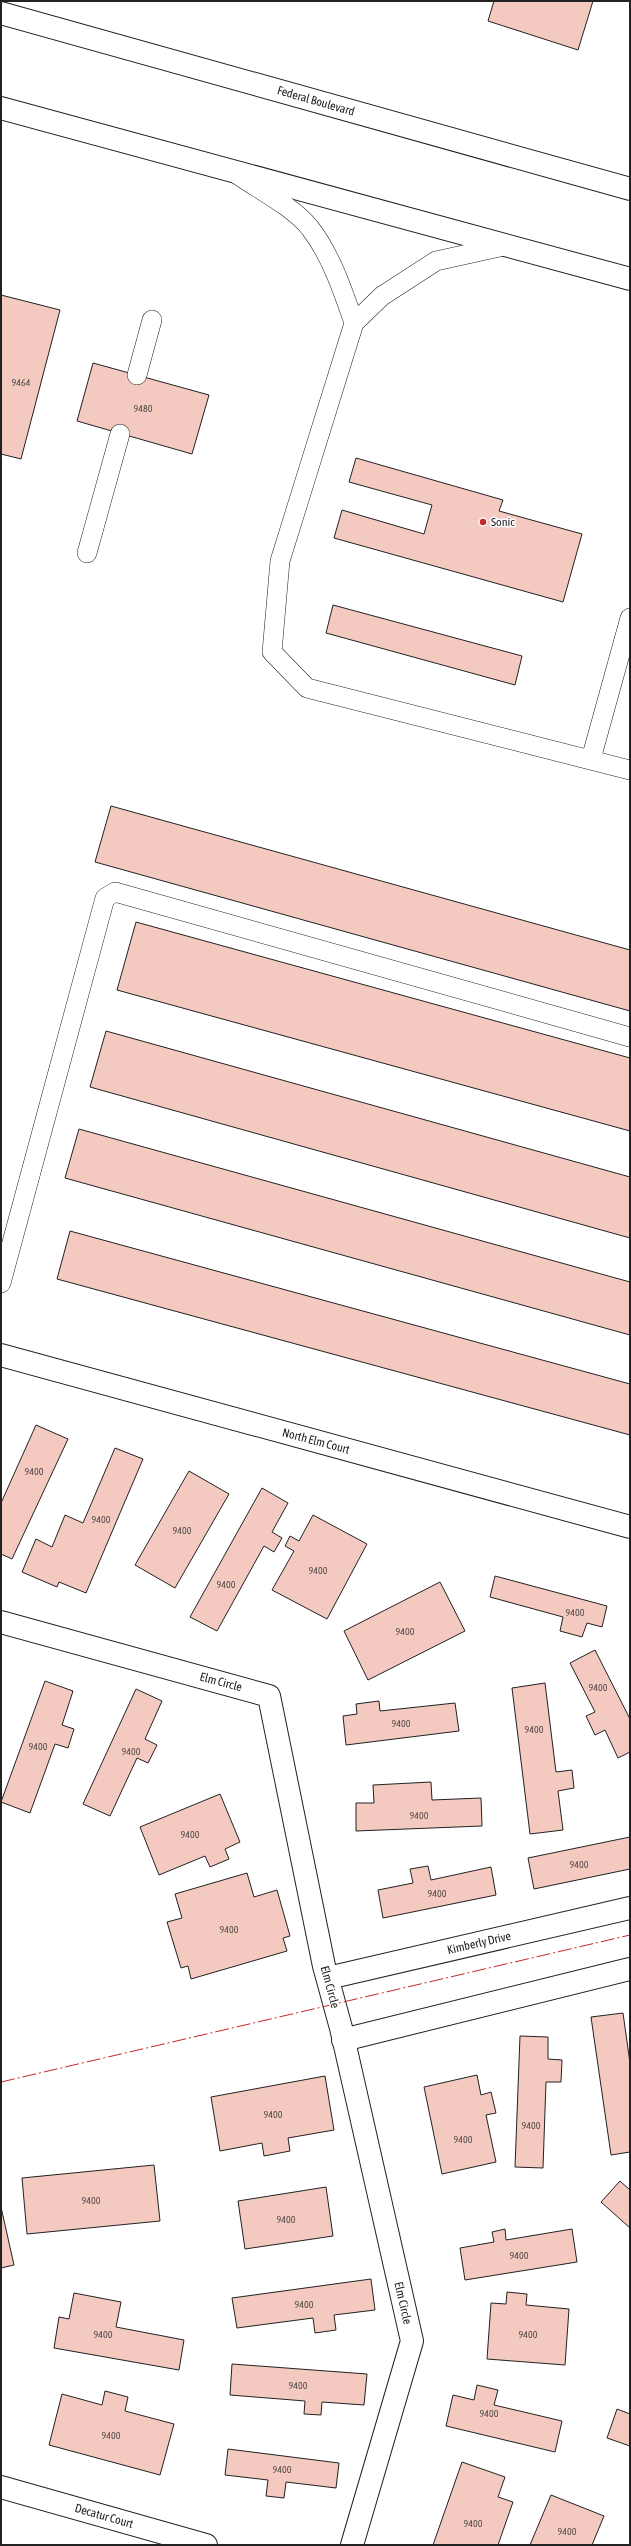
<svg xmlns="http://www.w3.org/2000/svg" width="631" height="2546" viewBox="0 0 631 2546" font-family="'Asap Condensed',sans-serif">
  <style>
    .building { fill: #f3c9c0; stroke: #222 }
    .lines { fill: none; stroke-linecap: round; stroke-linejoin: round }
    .lane-casing { stroke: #222; stroke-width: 20 }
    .street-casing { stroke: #222; stroke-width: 24 }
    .primary-casing { stroke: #222; stroke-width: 24 }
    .lane { stroke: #fff; stroke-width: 19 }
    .street { stroke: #fff; stroke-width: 22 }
    .primary { stroke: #fff; stroke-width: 22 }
    .power { stroke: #c62828; stroke-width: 1; stroke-dasharray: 14 3 2 3; stroke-linecap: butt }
    .poi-dot { fill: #c62828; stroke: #fff; stroke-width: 1.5 }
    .labels { text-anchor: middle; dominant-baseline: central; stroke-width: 3; stroke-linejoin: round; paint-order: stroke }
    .number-label { font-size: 10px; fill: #564c4a }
    .street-label { font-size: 12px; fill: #222; stroke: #fff }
    .poi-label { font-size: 12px; fill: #222; stroke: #fff; text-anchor: start }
  </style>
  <rect width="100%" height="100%" fill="#fff"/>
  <!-- building -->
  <path class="building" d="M 494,1 L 593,1 L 578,50 L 488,21 Z
    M 1,295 L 60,310 L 21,459 L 1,454 Z
    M 93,363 L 209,395 L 192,454 L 77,421 Z
    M 356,458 L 503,500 L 499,511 L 582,534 L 563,602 L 334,538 L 342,510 L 424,534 L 432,505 L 349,482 Z
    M 333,605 L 522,656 L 515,685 L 326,633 Z
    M 111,806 L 630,950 L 630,1011 L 95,862 Z
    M 136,922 L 630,1058 L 630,1131 L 117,990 Z
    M 106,1031 L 630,1177 L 630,1238 L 90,1087 Z
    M 79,1129 L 630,1282 L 630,1335 L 65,1178 Z
    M 70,1231 L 630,1384 L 630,1435 L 57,1279 Z
    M 36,1425 L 68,1439 L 12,1559 L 1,1554 L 1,1503 Z
    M 115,1448 L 143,1459 L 86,1593 L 59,1582 L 57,1587 L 22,1572 L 36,1539 L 52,1547 L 65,1515 L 83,1523 Z
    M 189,1471 L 229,1494 L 175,1588 L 135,1565 Z
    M 262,1488 L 288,1503 L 272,1532 L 282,1538 L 274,1552 L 264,1546 L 217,1631 L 190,1617 Z
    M 313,1515 L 367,1544 L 327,1619 L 272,1590 L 294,1551 L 285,1546 L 290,1536 L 299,1541 Z
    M 495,1576 L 607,1606 L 602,1627 L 587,1623 L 582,1637 L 560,1631 L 563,1617 L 490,1597 Z
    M 440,1582 L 465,1631 L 368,1680 L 344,1631 Z
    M 595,1650 L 630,1719 L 630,1752 L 618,1758 L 605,1730 L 595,1735 L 586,1716 L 595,1712 L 570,1663 Z
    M 45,1681 L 73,1691 L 62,1725 L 74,1729 L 68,1748 L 55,1744 L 30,1813 L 1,1802 Z
    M 545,1683 L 556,1772 L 572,1770 L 574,1788 L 558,1791 L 563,1830 L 530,1834 L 512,1688 Z
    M 136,1689 L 162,1701 L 145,1739 L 157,1745 L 148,1763 L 137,1758 L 110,1816 L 83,1804 Z
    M 379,1701 L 380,1711 L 455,1703 L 459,1731 L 346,1745 L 343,1716 L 357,1714 L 356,1704 Z
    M 431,1782 L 432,1800 L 481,1798 L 482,1826 L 356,1831 L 356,1803 L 374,1803 L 373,1785 Z
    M 220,1794 L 240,1842 L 225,1849 L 229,1859 L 210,1867 L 205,1856 L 159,1875 L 140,1827 Z
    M 630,1837 L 630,1869 L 534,1889 L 528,1858 Z
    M 428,1866 L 431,1880 L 491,1867 L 496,1895 L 383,1918 L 378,1890 L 413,1883 L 410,1869 Z
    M 247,1873 L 254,1897 L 277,1890 L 290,1936 L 283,1938 L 287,1951 L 191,1979 L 188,1966 L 181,1968 L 167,1922 L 182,1918 L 175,1894 Z
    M 623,2013 L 630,2063 L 630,2152 L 611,2155 L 591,2017 Z
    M 520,2036 L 548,2037 L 548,2059 L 562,2060 L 561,2082 L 546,2082 L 543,2168 L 515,2167 Z
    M 477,2075 L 481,2095 L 491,2092 L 496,2113 L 486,2115 L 496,2162 L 442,2174 L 424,2087 Z
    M 325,2076 L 334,2130 L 288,2138 L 290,2151 L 264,2156 L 262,2143 L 220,2151 L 211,2097 Z
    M 154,2165 L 160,2221 L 27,2234 L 22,2178 Z
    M 620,2181 L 630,2190 L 630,2228 L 601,2202 Z
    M 326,2187 L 333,2236 L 245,2249 L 238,2201 Z
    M 1,2207 L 14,2265 L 1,2268 Z
    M 505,2229 L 506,2240 L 572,2229 L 577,2262 L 465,2280 L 460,2248 L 494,2242 L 492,2232 Z
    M 371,2279 L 375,2310 L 334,2315 L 336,2330 L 315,2333 L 313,2318 L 237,2328 L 232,2298 Z
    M 507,2292 L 527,2294 L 526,2305 L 569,2309 L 565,2365 L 487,2359 L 491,2303 L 506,2304 Z
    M 74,2293 L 121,2302 L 116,2327 L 184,2340 L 179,2370 L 54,2348 L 59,2317 L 69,2319 Z
    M 232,2364 L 367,2374 L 364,2405 L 322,2402 L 321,2415 L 304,2414 L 305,2401 L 230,2395 Z
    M 477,2385 L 498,2390 L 494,2405 L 562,2421 L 555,2452 L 446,2426 L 453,2395 L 474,2400 Z
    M 105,2391 L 128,2397 L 125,2411 L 174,2424 L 160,2475 L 49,2445 L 62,2394 L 102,2405 Z
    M 617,2409 L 630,2414 L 630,2446 L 607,2438 Z
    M 228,2449 L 339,2463 L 336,2488 L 286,2482 L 284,2498 L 266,2496 L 268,2480 L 225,2475 Z
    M 462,2462 L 505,2477 L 498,2497 L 513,2502 L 498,2545 L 433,2545 Z
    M 551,2495 L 604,2516 L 592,2545 L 530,2545 Z"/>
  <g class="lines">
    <defs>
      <path id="lane" d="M 238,175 C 261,191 292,206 310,228 C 331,255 343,291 354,323
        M 504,246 L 436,261 L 382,296 L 354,323 L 280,561 L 272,652 L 307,688 L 630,770
        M 137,375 L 152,320
        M 87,553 L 120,434
        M 591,759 L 630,618
        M 1,1283 L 105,898 L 115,892 L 630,1037"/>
      <path id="street" d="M 1,1355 L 630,1527
        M 1,1622 L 269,1696 L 324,1966 L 341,2028 L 412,2341 L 352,2545
        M 328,1978 L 630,1908
        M 343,2040 L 630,1969
        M 1,2487 L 206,2545"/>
      <path id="primary" d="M 1,13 L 630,189
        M 1,108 L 630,279"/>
    </defs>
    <!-- lane casing -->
    <use href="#lane" class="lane-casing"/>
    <!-- street casing -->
    <use href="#street" class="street-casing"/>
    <!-- primary casing -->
    <use href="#primary" class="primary-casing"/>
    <!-- lane -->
    <use href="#lane" class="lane"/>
    <!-- street -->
    <use href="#street" class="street"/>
    <!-- primary -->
    <use href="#primary" class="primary"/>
    <!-- power -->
    <path class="power" d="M 1,2082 L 630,1935"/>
  </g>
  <!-- markers -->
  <circle class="poi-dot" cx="483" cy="522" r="4"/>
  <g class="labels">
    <!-- number labels -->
    <g class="number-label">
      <text x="21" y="382">9464</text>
      <text x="143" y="408">9480</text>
      <text x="34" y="1471">9400</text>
      <text x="101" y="1519">9400</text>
      <text x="182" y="1530">9400</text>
      <text x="318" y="1570">9400</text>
      <text x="226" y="1584">9400</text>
      <text x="575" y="1612">9400</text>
      <text x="405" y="1631">9400</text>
      <text x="598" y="1687">9400</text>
      <text x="401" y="1723">9400</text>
      <text x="534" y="1729">9400</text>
      <text x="38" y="1746">9400</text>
      <text x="131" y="1751">9400</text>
      <text x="419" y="1815">9400</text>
      <text x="190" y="1834">9400</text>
      <text x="579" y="1864">9400</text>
      <text x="437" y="1893">9400</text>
      <text x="229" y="1929">9400</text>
      <text x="273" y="2114">9400</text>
      <text x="531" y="2125">9400</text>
      <text x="463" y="2139">9400</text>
      <text x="91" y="2200">9400</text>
      <text x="286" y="2219">9400</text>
      <text x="519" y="2255">9400</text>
      <text x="304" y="2304">9400</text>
      <text x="103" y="2334">9400</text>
      <text x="528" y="2334">9400</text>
      <text x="298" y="2385">9400</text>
      <text x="489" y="2413">9400</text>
      <text x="111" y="2435">9400</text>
      <text x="282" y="2469">9400</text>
      <text x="473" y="2523">9400</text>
      <text x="567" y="2531">9400</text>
    </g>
    <!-- street labels -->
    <g class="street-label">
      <text transform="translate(316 101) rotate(16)">Federal Boulevard</text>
      <text transform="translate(316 1441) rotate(15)">North Elm Court</text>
      <text transform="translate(221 1682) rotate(15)">Elm Circle</text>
      <text transform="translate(479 1943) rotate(-13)">Kimberly Drive</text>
      <text transform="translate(330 1987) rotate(75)">Elm Circle</text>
      <text transform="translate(403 2303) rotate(77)">Elm Circle</text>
      <text transform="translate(104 2516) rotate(16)">Decatur Court</text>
    </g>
    <!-- poi labels -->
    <g class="poi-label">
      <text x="491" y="522">Sonic</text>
    </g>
  </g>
  <!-- border -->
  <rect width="631" height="2546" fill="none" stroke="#222222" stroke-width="4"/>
</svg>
